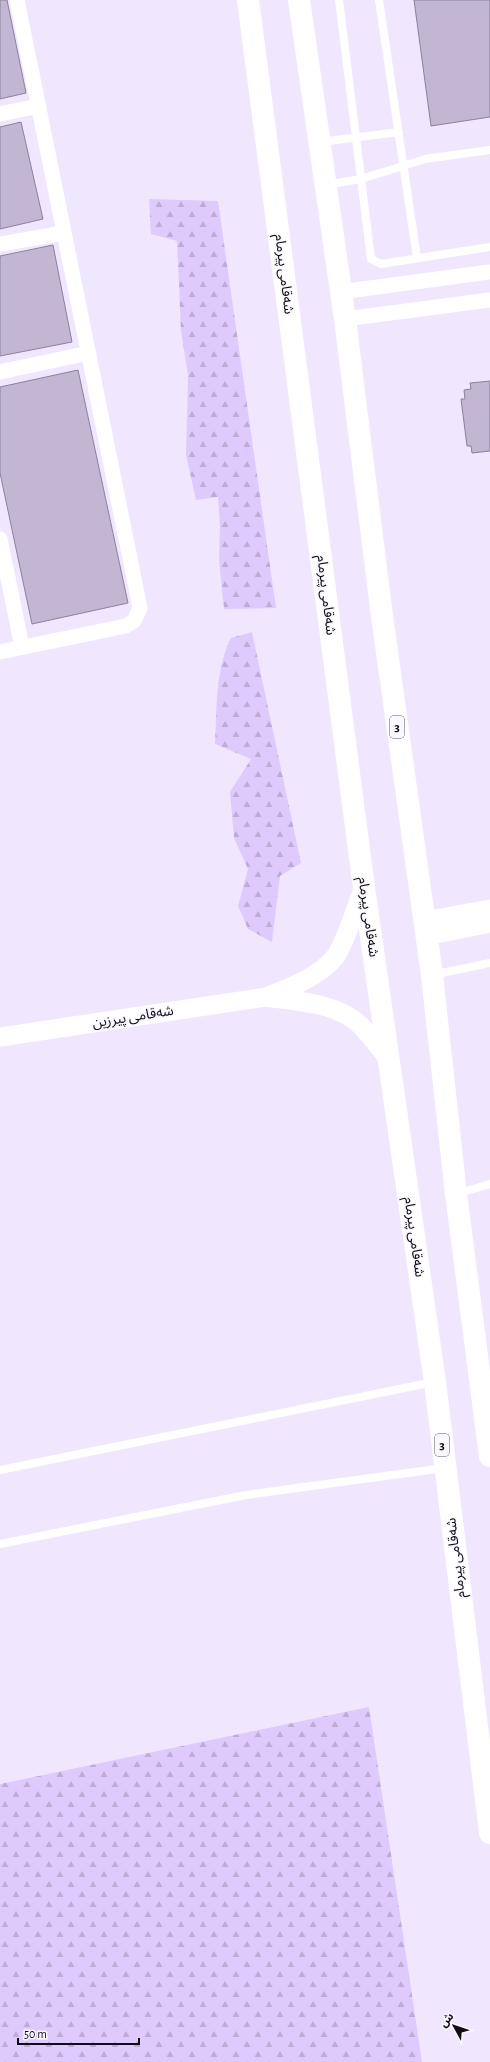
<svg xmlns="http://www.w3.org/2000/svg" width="490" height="2062" viewBox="0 0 490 2062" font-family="'Alegreya Sans','Noto Sans Arabic',sans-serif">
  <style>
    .forest { fill: url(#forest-firs) }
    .building { fill: #c2b6d3; stroke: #8b819c }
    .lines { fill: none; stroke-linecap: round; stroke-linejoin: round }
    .service { stroke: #fff; stroke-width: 8 }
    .minor { stroke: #fff; stroke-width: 15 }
    .tertiary { stroke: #fff; stroke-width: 19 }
    .trunk { stroke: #fff; stroke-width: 22 }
    .labels { text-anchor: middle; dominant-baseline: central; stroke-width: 3; stroke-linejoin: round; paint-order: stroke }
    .shield { fill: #faf8fe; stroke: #57545c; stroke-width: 1 }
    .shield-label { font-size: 13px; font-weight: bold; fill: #110d16 }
    .street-label { font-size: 14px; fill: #110d16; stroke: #faf8fe }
  </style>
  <defs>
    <pattern id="forest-firs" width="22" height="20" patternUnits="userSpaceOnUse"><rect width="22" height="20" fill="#decafc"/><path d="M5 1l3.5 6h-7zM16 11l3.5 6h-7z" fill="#bdacd7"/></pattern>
  </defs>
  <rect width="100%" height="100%" fill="#f0e7ff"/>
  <!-- forest -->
  <path class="forest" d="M 149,199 L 218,201 L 276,608 L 224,609 L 219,560 L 220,526 L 218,497 L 196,500 L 186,455 L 188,375 L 181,331 L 177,241 L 151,234 Z
    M 252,632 L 301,863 L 280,876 L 272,942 L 248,929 L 238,906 L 248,869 L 234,838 L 230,792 L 251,759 L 215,744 C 217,709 215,670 231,638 Z
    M 369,1707 L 422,2062 L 0,2062 L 0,1784 Z"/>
  <!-- building -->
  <path class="building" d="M 0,0 L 7,0 L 26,93 L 0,99 Z
    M 414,0 L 490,0 L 490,117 L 431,126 Z
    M 21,122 L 43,219 L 0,229 L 0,127 Z
    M 53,245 L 72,342 L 0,356 L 0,256 Z
    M 78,370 L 128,603 L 32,624 L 0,473 L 0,387 Z
    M 490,381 L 490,451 L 472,453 L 471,446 L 467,446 L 461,399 L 465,399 L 464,390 L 471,389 L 470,383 Z"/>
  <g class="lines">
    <!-- service -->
    <path class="service" d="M 339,0 L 371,259 L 381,264 L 490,247
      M 379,0 L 417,258
      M 320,142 L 399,132
      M 325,185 L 361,179 L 425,159 L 490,150
      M 432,975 L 490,963
      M 456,1194 L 490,1184
      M 0,1470 L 434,1382
      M 0,1544 L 246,1495 L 444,1468"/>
    <!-- minor -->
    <path class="minor" d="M 0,114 L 39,106
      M 0,244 L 64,233
      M 340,292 L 490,272
      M 345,319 L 490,300
      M 0,372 L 89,353
      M 0,539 L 22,647
      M 0,652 L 126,626 L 134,621 L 140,608 L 17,0"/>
    <!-- tertiary -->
    <path class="tertiary" d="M 424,921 L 490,909
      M 426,936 L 490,923
      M 267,997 C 298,1002 336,1002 360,1025 C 370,1035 379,1047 388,1058
      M 0,1037 L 266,997 C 289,988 319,977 335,957 C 347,940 355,908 364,888"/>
    <!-- trunk -->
    <path class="trunk" d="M 248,0 L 364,888 L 435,1382 L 490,1833
      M 299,0 L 345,319 L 382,616 L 432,975 L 456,1194 L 490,1456"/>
  </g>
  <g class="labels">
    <!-- shield labels -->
    <g class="shield">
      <rect x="390" y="716" width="14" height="22" rx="3"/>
      <rect x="435" y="1434" width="14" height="22" rx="3"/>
    </g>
    <g class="shield-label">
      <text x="397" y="727">3</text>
      <text x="442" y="1445">3</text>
    </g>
    <!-- street labels -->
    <g class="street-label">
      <text transform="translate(284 274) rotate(83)">شەقامی پیرمام</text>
      <text transform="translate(326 595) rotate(83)">شەقامی پیرمام</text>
      <text transform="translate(368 917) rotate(82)">شەقامی پیرمام</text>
      <text transform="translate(133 1017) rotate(-9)">شەقامی پیرزین</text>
      <text transform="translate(414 1237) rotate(82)">شەقامی پیرمام</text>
      <text transform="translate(456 1558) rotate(-97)">شەقامی پیرمام</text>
    </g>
  </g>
  <!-- north arrow -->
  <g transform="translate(454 2026) rotate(310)" stroke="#faf8fe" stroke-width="3" paint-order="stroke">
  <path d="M0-3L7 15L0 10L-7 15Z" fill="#110d16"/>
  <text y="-6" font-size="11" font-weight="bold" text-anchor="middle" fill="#110d16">ش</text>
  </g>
  <!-- scale -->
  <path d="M18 2038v6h121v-6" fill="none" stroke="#110d16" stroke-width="2"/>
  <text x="24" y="2038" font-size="12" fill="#110d16" stroke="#faf8fe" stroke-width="3" paint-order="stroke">50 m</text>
</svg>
